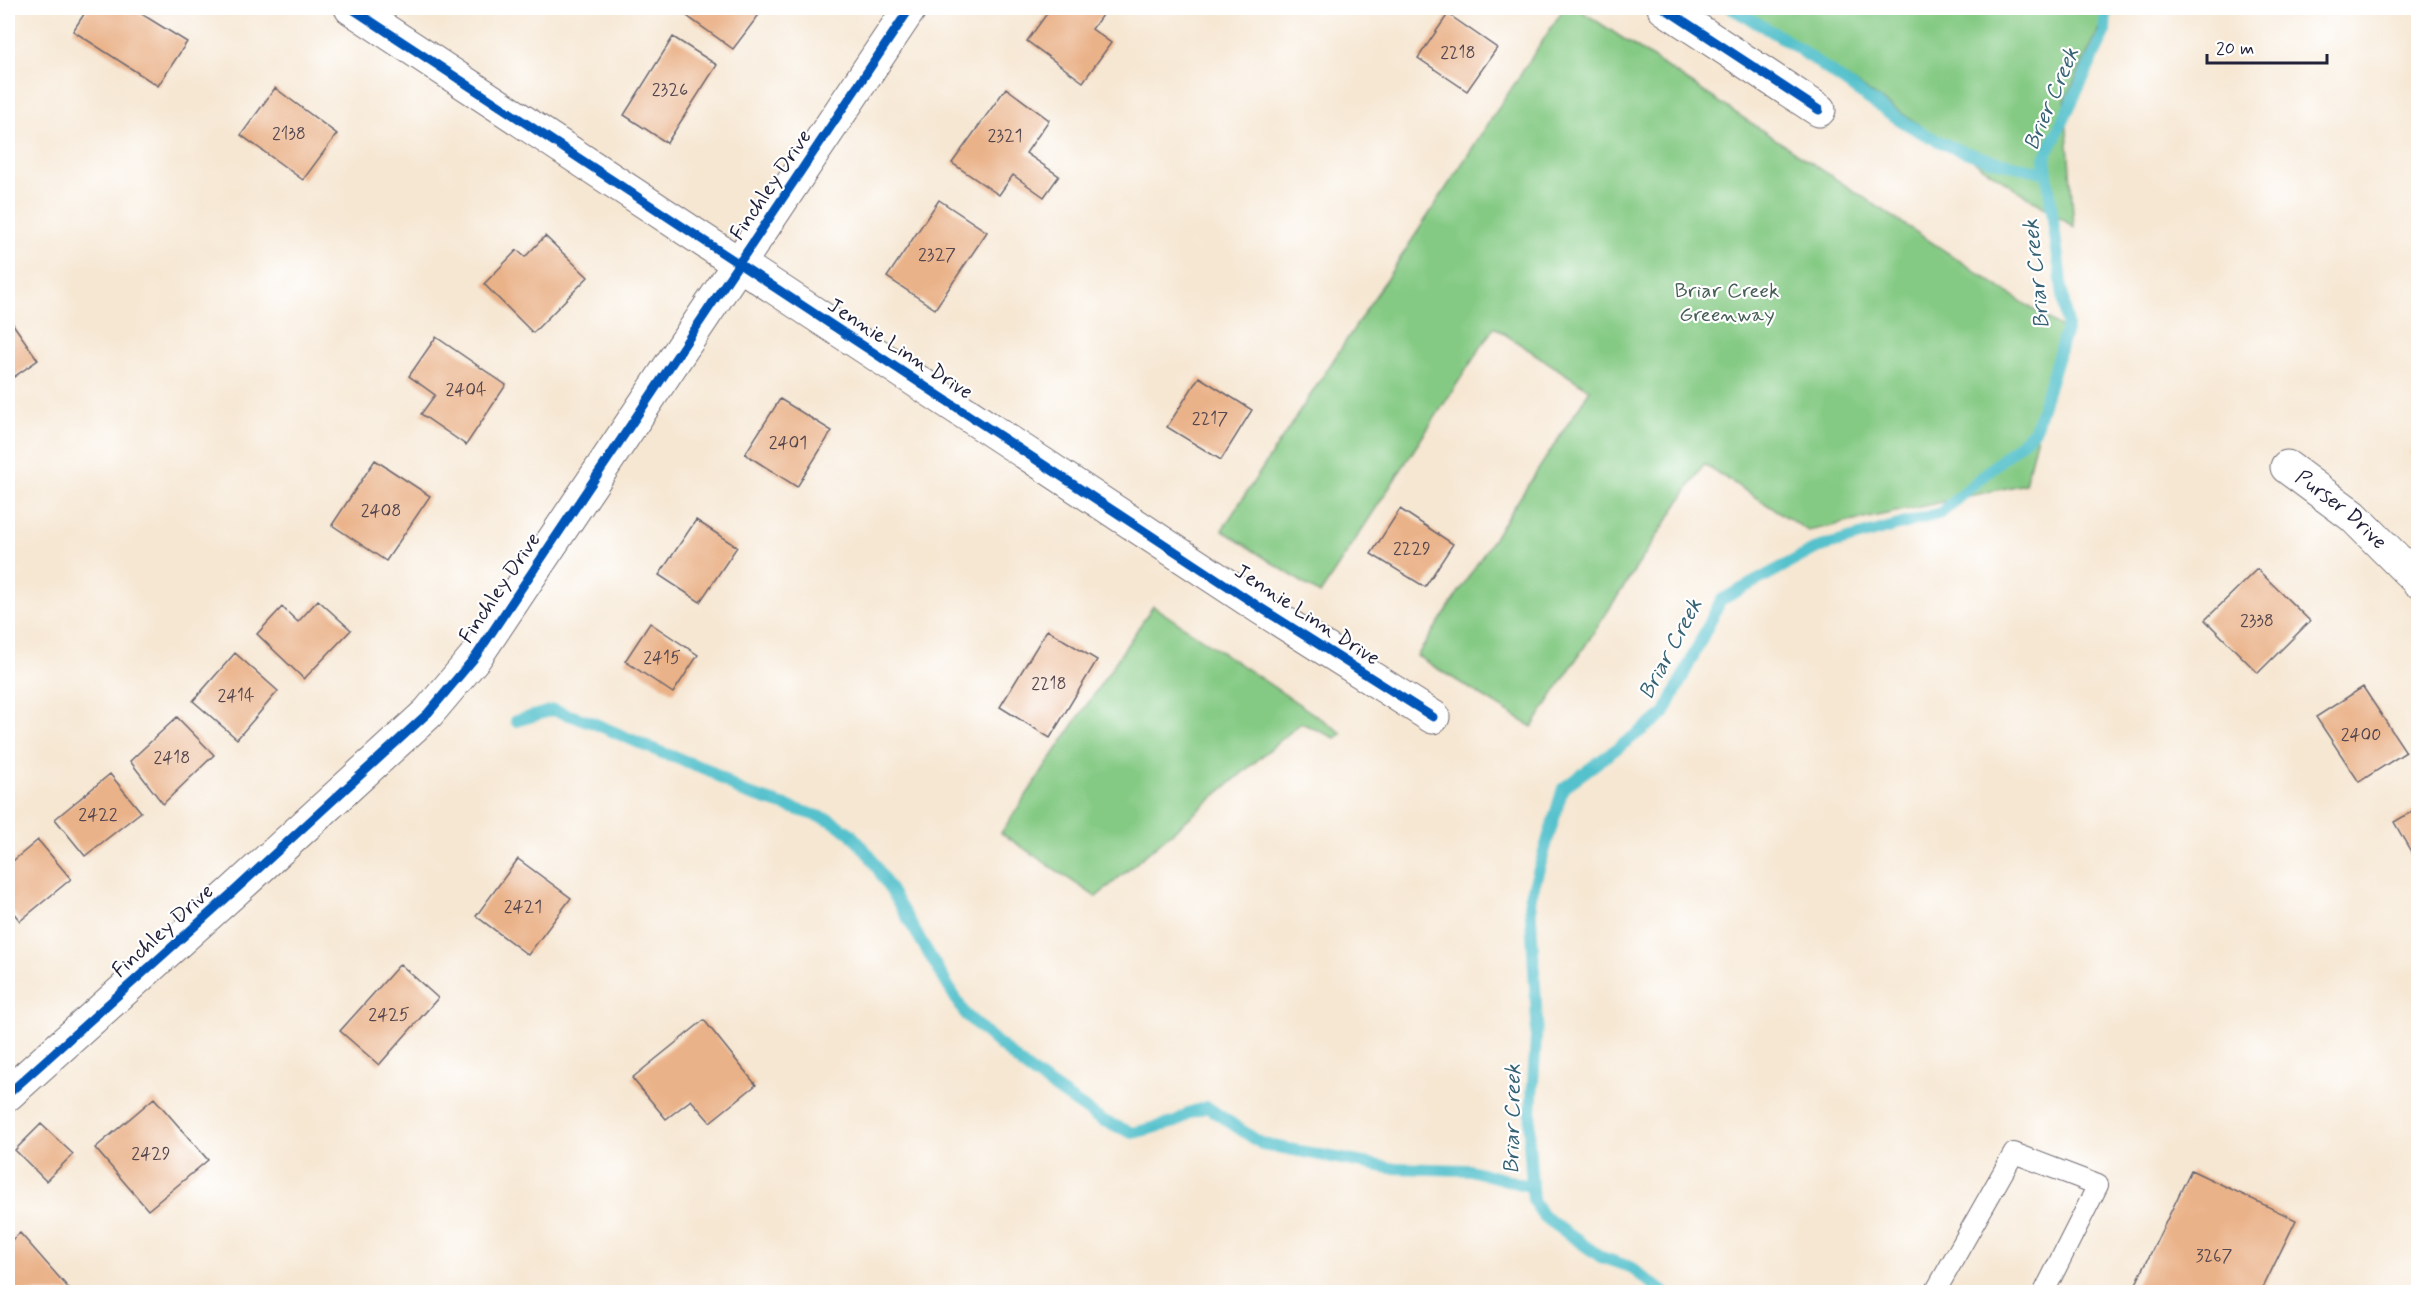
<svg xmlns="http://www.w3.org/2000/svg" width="2426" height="1300" viewBox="0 0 2426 1300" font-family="Mynerve,sans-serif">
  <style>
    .green { fill: #85ca84; stroke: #547660; stroke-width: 1.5 }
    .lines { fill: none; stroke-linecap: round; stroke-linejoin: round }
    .stream { stroke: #54c1cc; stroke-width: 12 }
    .building { fill: #eab289 }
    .lane-casing { stroke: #6c6770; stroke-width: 22 }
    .street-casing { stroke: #6c6770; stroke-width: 35 }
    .lane { stroke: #fff; stroke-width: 20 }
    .street { stroke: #fff; stroke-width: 33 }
    .cycleway-casing { stroke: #fff; stroke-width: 13 }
    .cycleway { stroke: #0057b8; stroke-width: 9 }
    .labels { text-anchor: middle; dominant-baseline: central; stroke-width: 4.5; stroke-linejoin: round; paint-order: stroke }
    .number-label { font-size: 18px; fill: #54464e }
    .street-label { font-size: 21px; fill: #22223b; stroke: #fff }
    .park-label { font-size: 21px; fill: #455d55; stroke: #fff }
    .water-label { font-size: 22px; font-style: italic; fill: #366275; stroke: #fff }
  </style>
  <rect width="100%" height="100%" fill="#fff"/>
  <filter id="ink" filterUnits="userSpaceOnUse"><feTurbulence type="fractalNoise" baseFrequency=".0167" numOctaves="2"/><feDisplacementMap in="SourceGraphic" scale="12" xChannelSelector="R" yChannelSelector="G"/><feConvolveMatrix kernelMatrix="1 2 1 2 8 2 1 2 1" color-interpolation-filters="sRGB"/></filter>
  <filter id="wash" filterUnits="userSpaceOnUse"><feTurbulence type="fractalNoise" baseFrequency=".008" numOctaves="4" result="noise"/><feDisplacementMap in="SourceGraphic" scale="24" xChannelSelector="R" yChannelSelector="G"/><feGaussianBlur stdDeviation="1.35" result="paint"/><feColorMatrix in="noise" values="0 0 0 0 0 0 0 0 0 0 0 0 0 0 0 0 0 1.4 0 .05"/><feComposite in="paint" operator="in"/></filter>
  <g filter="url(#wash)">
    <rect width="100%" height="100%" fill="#f6e7d3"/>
    <!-- green -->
    <path class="green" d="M 1564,8 L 1577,8 L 2063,329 L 2025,484 L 1808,531 L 1704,464 L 1532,727 L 1417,656 L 1590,390 L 1494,327 L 1320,594 L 1222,530 Z
      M 1742,8 L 2109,8 L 2065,101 L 2074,227 Z
      M 1153,606 L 1342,733 L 1335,738 L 1301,723 L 1096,897 L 1001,833 Z"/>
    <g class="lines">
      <!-- stream -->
      <path class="stream" d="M 1731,8 C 1751,20 1773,31 1793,45 C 1846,81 1895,124 1954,148 C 1984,160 2016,166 2047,173
        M 516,721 L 553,710 L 591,722 L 660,752 L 709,770 L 742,792 L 830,820 L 850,833 L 870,856 L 965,1014 L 1027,1069 L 1101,1120 L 1133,1133 L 1176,1122 L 1188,1113 L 1207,1107 L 1262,1144 L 1390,1168 L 1470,1170 L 1532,1187
        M 1663,1292 L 1630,1267 L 1601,1257 L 1543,1216 L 1533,1201 L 1529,1142 L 1537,1022 L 1530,899 L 1563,788 L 1664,714 L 1721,600 L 1817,548 L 1941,513 L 2035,430 L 2067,327 L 2045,158 L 2105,33 L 2106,8"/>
    </g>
    <g id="blocks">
      <!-- building -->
      <path class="building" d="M 88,8 L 132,8 L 187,42 L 158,86 L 73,31 Z
        M 694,8 L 764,8 L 733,49 L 687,16 Z
        M 1051,8 L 1107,8 L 1092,29 L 1111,43 L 1083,82 L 1027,41 Z
        M 1448,14 L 1497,48 L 1467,91 L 1418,58 Z
        M 673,37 L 717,65 L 667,143 L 624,115 Z
        M 275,88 L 337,134 L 303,180 L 241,135 Z
        M 1006,88 L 1049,120 L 1026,153 L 1059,176 L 1044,197 L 1013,175 L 999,195 L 952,163 Z
        M 939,200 L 987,232 L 935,309 L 887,277 Z
        M 545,236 L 588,277 L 533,333 L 484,284 L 517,250 L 525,257 Z
        M 8,317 L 38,360 L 8,381 Z
        M 436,337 L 506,385 L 466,445 L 421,414 L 435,395 L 409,376 Z
        M 1199,377 L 1252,410 L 1221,460 L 1167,427 Z
        M 780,399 L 832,431 L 797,487 L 745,454 Z
        M 2418,442 L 2418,460 L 2410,453 Z
        M 375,460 L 430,496 L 386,561 L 332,525 Z
        M 1400,509 L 1453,544 L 1425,587 L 1371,554 Z
        M 696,520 L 737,547 L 700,602 L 659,575 Z
        M 2257,569 L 2310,621 L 2258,673 L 2205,620 Z
        M 318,600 L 351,630 L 304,679 L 257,634 L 282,607 L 298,622 Z
        M 650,623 L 698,655 L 673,693 L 625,661 Z
        M 1047,630 L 1097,660 L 1050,738 L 1000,707 Z
        M 235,653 L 278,691 L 237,739 L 193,701 Z
        M 2363,687 L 2406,752 L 2359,782 L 2316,717 Z
        M 177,717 L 214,755 L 163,804 L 130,761 Z
        M 110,774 L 141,812 L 85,856 L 55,819 Z
        M 2418,808 L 2418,864 L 2394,822 Z
        M 38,840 L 71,879 L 20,921 L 8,906 L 8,865 Z
        M 518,859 L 571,898 L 528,955 L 476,916 Z
        M 400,964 L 438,998 L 379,1065 L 340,1031 Z
        M 704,1020 L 756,1085 L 710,1122 L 691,1100 L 666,1119 L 632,1078 Z
        M 154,1098 L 208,1160 L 148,1210 L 95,1148 Z
        M 41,1124 L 73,1154 L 46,1181 L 15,1150 Z
        M 2191,1170 L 2296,1220 L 2261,1292 L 2132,1292 Z
        M 20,1233 L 72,1292 L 8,1292 L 8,1243 Z"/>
    </g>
  </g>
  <g filter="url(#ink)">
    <use href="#blocks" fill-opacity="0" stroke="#6c6770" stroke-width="1.5"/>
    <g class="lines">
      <defs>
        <path id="lane" d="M 1935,1292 L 2014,1153 L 2098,1185 L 2044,1292"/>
        <g id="street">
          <path d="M 351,8 L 1261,608 L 1433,717"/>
          <path d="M 1664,8 L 1819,110"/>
          <path id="s1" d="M 2287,467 L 2353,516 L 2418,581"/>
          <path d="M 8,1094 L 233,892 L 428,713 L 476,656 L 910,8"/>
        </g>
      </defs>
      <!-- lane casing -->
      <use href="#lane" class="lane-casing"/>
      <!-- street casing -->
      <use href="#street" class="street-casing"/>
      <!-- lane -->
      <use href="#lane" class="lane"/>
      <!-- street -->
      <use href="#street" class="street"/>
      <defs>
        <path id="cycleway" d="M 351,8 L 1261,608 L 1433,717
          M 1664,8 L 1819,110
          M 8,1094 L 233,892 L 428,713 L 476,656 L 910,8"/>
      </defs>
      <!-- cycleway casing -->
      <use href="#cycleway" class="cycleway-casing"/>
      <!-- cycleway -->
      <use href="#cycleway" class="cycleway"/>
    </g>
  </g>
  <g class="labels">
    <!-- number labels -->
    <g class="number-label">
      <text x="1458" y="53">2218</text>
      <text x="670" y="90">2326</text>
      <text x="289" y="134">2138</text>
      <text x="1005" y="136">2321</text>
      <text x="937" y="255">2327</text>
      <text x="466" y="390">2404</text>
      <text x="1210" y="419">2217</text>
      <text x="788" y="443">2401</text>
      <text x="381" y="511">2408</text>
      <text x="1412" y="549">2229</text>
      <text x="2257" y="621">2338</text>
      <text x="662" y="658">2415</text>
      <text x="1049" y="684">2218</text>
      <text x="236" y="696">2414</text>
      <text x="2361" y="735">2400</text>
      <text x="172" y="758">2418</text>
      <text x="98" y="815">2422</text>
      <text x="523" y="907">2421</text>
      <text x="389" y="1015">2425</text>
      <text x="151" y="1154">2429</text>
      <text x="2214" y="1256">3267</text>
    </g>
    <!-- street labels -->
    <g class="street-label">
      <text transform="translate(771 185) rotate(-56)">Finchley Drive</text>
      <text transform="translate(900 349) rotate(33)">Jennie Linn Drive</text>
      <text stroke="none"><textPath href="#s1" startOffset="69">Purser Drive</textPath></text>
      <text transform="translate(500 588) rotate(-56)">Finchley Drive</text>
      <text transform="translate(1307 615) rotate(33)">Jennie Linn Drive</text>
      <text transform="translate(163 931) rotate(-42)">Finchley Drive</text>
    </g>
    <!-- park labels -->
    <g class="park-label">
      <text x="1727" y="291">Briar Creek<tspan x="1727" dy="24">Greenway</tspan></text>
    </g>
    <!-- water labels -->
    <g class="water-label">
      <text transform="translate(2052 99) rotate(-67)">Brier Creek</text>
      <text transform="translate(2037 274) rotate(-96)">Briar Creek</text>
      <text transform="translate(1671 649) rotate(-62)">Briar Creek</text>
      <text transform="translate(1513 1119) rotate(-89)">Briar Creek</text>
    </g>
  </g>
  <!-- margin -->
  <rect width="2426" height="1300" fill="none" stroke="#fff" stroke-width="30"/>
  <!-- scale -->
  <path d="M2207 54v9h120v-9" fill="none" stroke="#22223b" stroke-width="3"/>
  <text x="2216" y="54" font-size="18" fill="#22223b" stroke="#ffffff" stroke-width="4.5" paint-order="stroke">20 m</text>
</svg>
